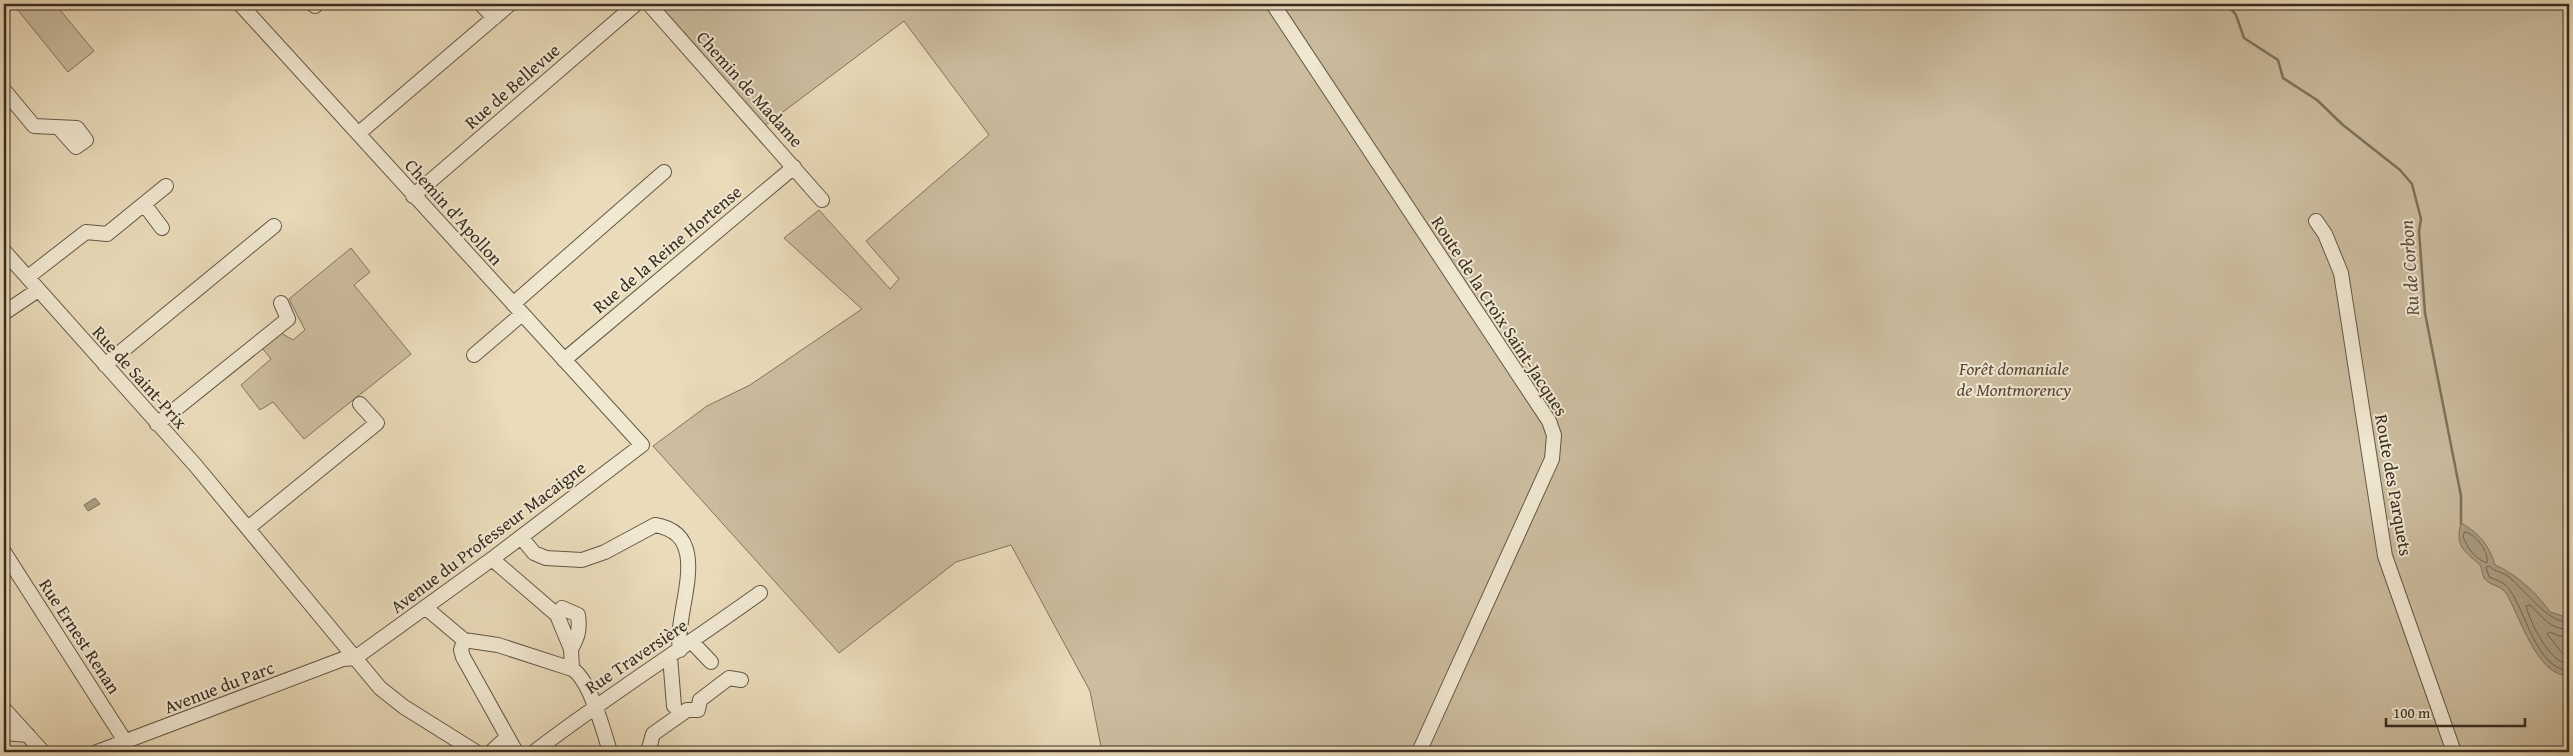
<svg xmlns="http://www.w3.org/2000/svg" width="2573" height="756" viewBox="0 0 2573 756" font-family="'Gentium Book Plus',serif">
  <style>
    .green { fill: #ccbda0; stroke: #827460 }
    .water { fill: #ada086; stroke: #7e725d }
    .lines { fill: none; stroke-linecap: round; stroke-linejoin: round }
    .shore { stroke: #726653; stroke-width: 1 }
    .stream { stroke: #7e725d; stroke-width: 2.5 }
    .minor-casing { stroke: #645846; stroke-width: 16 }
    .minor { stroke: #f1e8d2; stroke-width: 14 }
    .labels { text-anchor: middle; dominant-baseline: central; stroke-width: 4; stroke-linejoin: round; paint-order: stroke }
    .street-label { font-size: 18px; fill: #382c20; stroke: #f1e8d2 }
    .park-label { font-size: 18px; font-style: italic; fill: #56493a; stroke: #f1e8d2 }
    .water-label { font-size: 19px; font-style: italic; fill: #5b4f3f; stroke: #f1e8d2 }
  </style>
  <rect width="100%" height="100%" fill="#eadbba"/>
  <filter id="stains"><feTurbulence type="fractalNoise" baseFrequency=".004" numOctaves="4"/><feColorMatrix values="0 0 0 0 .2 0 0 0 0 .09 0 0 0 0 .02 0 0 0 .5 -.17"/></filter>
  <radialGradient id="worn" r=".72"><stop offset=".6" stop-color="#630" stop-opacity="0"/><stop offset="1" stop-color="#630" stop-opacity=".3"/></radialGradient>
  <!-- green -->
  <path class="green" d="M 13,4 L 55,4 L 94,51 L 68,72 Z
    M 658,4 L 2569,4 L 2569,747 L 2560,752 L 1102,752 L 1090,691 L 1011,545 L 956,562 L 839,653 L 653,446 L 707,406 L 750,385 L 862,309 L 784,238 L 819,210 L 890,289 L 899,279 L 866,241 L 989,135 L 904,21 L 763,127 L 716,73 L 698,48 Z
    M 351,248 L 370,272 L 354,285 L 411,354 L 304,439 L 273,402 L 260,410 L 241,385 L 271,359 L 262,348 L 281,333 L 293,340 L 305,330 L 289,299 Z"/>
  <!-- water -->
  <path class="water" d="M 95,498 L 100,504 L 88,511 L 84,505 Z
    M 2461,523 C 2479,533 2489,545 2495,565 C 2516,574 2537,593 2550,612 L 2569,618 L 2569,675 C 2538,679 2519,614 2506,593 C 2501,586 2493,586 2487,581 C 2481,577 2483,568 2479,564 C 2463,550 2455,546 2461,523 Z"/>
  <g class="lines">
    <!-- shore -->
    <path class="shore" d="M 2465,532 C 2476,534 2489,552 2487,563 C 2475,559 2467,548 2463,536 Z
      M 2569,622 C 2549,624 2525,590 2509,577 C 2503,572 2495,572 2489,566 L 2486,567 L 2489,577 C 2496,580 2504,582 2509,589 C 2525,609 2537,671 2569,670
      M 2569,629 C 2549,630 2543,616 2530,605 L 2526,606 C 2530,622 2550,664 2569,664
      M 2569,636 L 2559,636 L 2550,632 L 2547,634 L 2563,654 L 2569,656"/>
    <!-- stream -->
    <path class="stream" d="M 2227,4 L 2236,15 L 2244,38 L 2278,60 L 2283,78 L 2317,100 L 2343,125 L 2400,170 L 2412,184 L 2421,219 L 2419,231 L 2425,313 L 2461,496 L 2461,523"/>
    <defs>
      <path id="minor" d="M 313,4 L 315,6
        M 481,4 L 494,18
        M 649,4 L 822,200
        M 1273,4 L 1549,421 L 1554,435 L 1552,459 L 1419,752
        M 4,90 L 34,126 L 77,128 L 86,140 L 76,147 L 59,128
        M 359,133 L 510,4
        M 413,196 L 636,4
        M 144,204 L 162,228
        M 2316,221 L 2325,234 L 2341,273 L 2385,556 L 2454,752
        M 4,251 L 196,466 L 380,688 L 404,707 L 476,752
        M 28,277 L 86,232 L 107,234 L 166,186
        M 513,304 L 664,172
        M 4,313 L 38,290
        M 474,355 L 522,314
        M 564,360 L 794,167
        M 105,365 L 274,226
        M 157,424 L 288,319 L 281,303
        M 248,528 L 377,423 L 360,404
        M 521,537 L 534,553 L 546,558 L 582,560 L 605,552 L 655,525 C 716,535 673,612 680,650
        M 4,552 L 125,741
        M 492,559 L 557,615 L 571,649 L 572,669 C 590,679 604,732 610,752
        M 426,608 L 464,640 L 498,645 L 572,669
        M 557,615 L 562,608 L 578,615 C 580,629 578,637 571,649
        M 464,640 L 461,650 L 463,657 L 516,752
        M 692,642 L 711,662
        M 670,657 L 674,706
        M 4,709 L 43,752
        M 4,733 L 28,735
        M 97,752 L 343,659 L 355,658 L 492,559 L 642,445 L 240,4
        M 491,752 L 506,738
        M 534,752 C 607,696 685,647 760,593
        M 648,752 L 653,734 L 687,710 L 698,710 L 700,700 L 729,678 L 741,680"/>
    </defs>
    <!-- minor casing -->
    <use href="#minor" class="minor-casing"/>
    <!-- minor -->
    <use href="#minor" class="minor"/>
  </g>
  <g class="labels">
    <!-- street labels -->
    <g class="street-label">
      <text transform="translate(512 86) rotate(-41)">Rue de Bellevue</text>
      <text transform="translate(750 89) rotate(48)">Chemin de Madame</text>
      <text transform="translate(454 212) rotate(48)">Chemin d'Apollon</text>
      <text transform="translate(667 249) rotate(-40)">Rue de la Reine Hortense</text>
      <text transform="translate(1500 316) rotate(57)">Route de la Croix Saint-Jacques</text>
      <text transform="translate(140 377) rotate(48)">Rue de Saint-Prix</text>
      <text transform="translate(2394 485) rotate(80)">Route des Parquets</text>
      <text transform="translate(488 537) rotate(-37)">Avenue du Professeur Macaigne</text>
      <text transform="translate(80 636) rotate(57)">Rue Ernest Renan</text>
      <text transform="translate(636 656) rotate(-34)">Rue Traversière</text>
      <text transform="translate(219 687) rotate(-21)">Avenue du Parc</text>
    </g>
    <!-- park labels -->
    <g class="park-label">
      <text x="2014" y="368">Forêt domaniale<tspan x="2014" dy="21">de Montmorency</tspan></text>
    </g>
    <!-- water labels -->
    <g class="water-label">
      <text transform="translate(2409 268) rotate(-94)">Ru de Corbon</text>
    </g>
  </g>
  <!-- margin -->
  <rect width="2573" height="756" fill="none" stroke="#eadbba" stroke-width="20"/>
  <rect x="5" y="5" width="2563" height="746" fill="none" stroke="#382c20" stroke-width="2.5"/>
  <rect x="10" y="10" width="2553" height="736" fill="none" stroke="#382c20"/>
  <!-- scale -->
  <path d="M2386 718v8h139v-8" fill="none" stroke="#382c20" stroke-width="2.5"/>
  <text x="2393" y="718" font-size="15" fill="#382c20" stroke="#f1e8d2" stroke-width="4" paint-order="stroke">100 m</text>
  <rect width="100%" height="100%" filter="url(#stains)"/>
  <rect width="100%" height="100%" fill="url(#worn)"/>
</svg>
